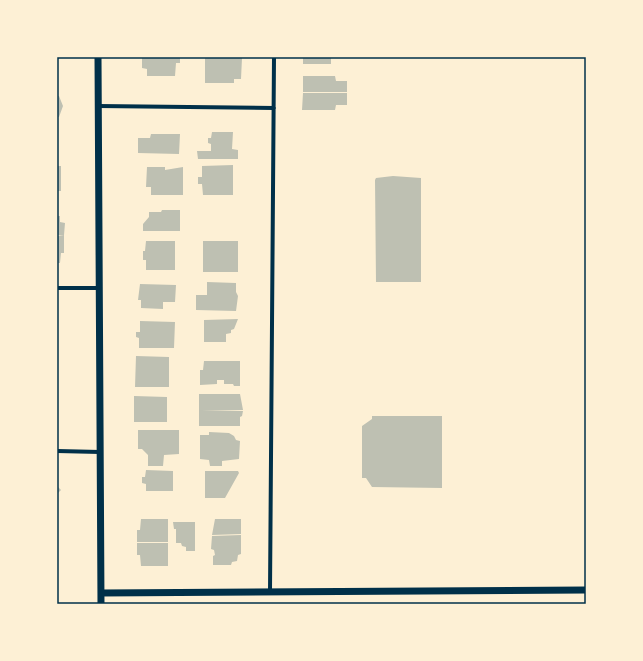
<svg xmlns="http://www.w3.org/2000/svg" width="643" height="661" viewBox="0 0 643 661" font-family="Montserrat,sans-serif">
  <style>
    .building { fill: #bec0b2 }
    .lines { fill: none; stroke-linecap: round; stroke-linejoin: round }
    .minor { stroke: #003049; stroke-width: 4 }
    .tertiary { stroke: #003049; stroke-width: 7 }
    .neatline { fill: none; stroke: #003049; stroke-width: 1.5 }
  </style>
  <rect width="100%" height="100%" fill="#fdf0d5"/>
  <!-- building -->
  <path class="building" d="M 142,57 L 180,57 L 180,63 L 176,63 L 175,76 L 147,76 L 147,69 L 142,68 Z
    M 205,57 L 242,58 L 241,79 L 234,79 L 234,83 L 205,83 Z
    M 303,57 L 331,57 L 331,64 L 303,64 Z
    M 303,76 L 335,76 L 336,81 L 347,81 L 347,92 L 303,92 Z
    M 303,93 L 347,93 L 347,105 L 336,105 L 335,110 L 302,110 Z
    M 57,96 L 59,96 L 63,106 L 59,117 L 57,117 Z
    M 212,132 L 233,132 L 232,149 L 238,150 L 238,159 L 198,159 L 197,151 L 211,151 L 211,144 L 208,143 L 208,138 L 211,138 Z
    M 151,134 L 180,134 L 179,154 L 138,153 L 138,138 L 150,138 Z
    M 233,165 L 233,195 L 203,195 L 202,184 L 198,184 L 198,177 L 202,177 L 202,166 Z
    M 57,166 L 61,166 L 61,191 L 57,191 Z
    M 147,167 L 165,167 L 165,170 L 183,167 L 183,195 L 151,195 L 151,187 L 146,187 Z
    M 393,176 L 421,178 L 421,282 L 376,282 L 375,180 L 376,178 Z
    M 162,210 L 180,210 L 180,231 L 143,231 L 143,224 L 149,217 L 149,212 L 161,212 Z
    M 57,216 L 60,216 L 60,222 L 65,223 L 64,235 L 57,235 Z
    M 64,235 L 64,253 L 61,253 L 60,263 L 57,263 L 57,236 Z
    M 146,241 L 175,241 L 175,270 L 146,270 L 146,260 L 143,260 L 143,251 L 145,251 Z
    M 203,241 L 238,241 L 238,272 L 203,272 Z
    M 207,282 L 236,283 L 236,292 L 238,296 L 236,311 L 196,310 L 196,295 L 207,295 Z
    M 140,284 L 176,285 L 175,302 L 163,302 L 163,309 L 141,308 L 141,300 L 138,300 Z
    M 238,319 L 234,329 L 231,330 L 231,333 L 226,334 L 226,342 L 204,342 L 204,320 Z
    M 140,321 L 175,322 L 174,348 L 139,348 L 139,338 L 136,337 L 136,332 L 140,332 Z
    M 136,356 L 169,357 L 169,387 L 135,387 Z
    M 204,361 L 240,361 L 240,386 L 234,386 L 233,384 L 224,384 L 224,380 L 217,380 L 217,384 L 200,385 L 200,370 L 203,370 Z
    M 199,394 L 240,394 L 243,410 L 202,410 L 243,411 L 242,416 L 240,417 L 240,426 L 199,426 Z
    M 134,396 L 167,397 L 167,422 L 134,422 Z
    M 372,416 L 442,416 L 442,488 L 372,487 L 366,478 L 362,478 L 362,426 L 372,419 Z
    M 138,430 L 179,430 L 179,454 L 164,455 L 163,466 L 148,466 L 148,455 L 142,449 L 138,449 Z
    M 209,432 L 229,433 L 234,436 L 236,440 L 240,441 L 239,459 L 222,461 L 222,466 L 210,466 L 209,460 L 200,459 L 200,435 L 209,435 Z
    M 146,470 L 173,471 L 173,491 L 146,491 L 146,484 L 142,483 L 142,477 L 145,477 Z
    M 205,471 L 238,471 L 239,473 L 225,498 L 205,498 Z
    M 57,486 L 61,490 L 57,494 Z
    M 141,519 L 168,519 L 168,542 L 137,542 L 137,530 L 140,530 Z
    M 215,519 L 241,519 L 241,534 L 212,535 Z
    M 173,522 L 195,522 L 195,551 L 186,551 L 186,547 L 182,546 L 181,543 L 176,543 L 176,529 L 174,529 Z
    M 241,535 L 241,554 L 238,555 L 237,561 L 232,562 L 231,565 L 213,565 L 213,556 L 215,555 L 214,550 L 211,549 L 212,536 Z
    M 137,543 L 168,543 L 168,566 L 141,566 L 140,555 L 137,555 Z"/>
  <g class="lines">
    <!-- minor -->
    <path class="minor" d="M 98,106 L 274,108
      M 57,288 L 99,288
      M 57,451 L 100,452
      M 270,592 L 274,57"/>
    <!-- tertiary -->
    <path class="tertiary" d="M 98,57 L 101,604
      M 101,593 L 586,590"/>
  </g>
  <!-- border -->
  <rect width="643" height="661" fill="none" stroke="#fdf0d5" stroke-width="116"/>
  <rect x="58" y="58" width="527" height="545" class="neatline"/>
</svg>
